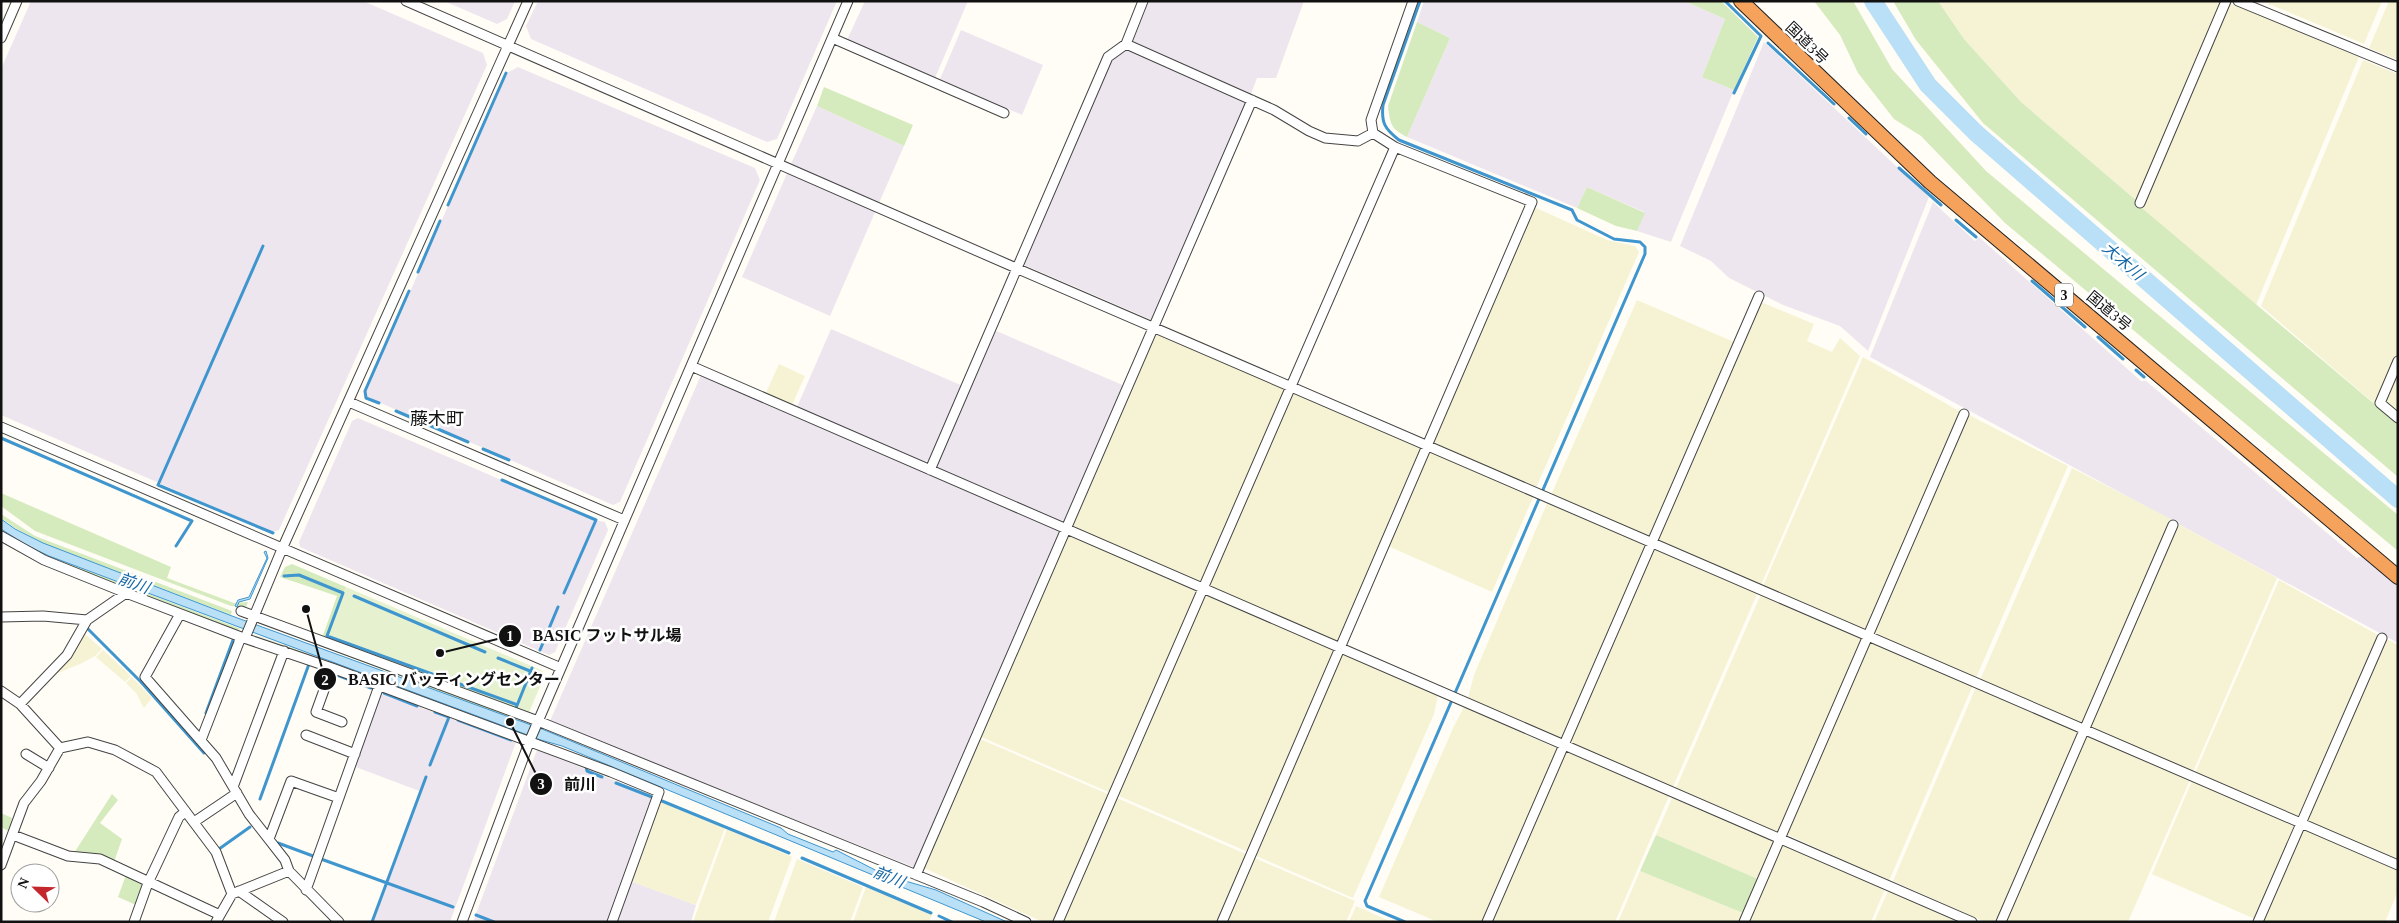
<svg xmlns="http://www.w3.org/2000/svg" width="2399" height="923" viewBox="0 0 2399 923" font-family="'Times New Roman','Noto Sans JP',serif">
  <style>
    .industrial { fill: #eee6ef }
    .farmland { fill: #f6f3d4 }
    .green { fill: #d5ebbd }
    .pitch { fill: #e6f2cf }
    .water { fill: #b9e0f7; stroke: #3f96cf }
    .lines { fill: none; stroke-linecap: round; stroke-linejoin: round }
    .stream { stroke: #3f96cf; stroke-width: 3 }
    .river { stroke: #b9e0f7; stroke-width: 18 }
    .minor-casing { stroke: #444; stroke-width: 11 }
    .highway-casing { stroke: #222; stroke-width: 16 }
    .minor { stroke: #fff; stroke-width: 9 }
    .highway { stroke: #f5a25d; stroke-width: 14 }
    .labels { text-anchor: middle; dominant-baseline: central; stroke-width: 5; stroke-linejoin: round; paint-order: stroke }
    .shield { fill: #fff; stroke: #585858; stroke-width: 1 }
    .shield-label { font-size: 14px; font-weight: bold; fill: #111 }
    .street-label { font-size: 15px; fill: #111; stroke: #fff }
    .water-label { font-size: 16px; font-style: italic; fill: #1768a6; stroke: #fff }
    .quarter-label { font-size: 18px; fill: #111; stroke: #fff }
    .leader { fill: none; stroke: #111; stroke-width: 2 }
    .callout-dot { fill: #111; stroke: #fff; stroke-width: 2 }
    .mark-label { font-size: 15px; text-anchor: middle; font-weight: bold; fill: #fff }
    .callout-label { font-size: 16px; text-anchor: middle; font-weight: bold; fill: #111; stroke: #fff; stroke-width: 5; stroke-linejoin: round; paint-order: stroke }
  </style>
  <rect width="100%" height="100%" fill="#fffdf5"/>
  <!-- industrial -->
  <path class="industrial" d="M 31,1 L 363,1 L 483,53 L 487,65 L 279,530 L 273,532 L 1,415 L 1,69 Z
    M 444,1 L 515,1 L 507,19 L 497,24 Z
    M 538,1 L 837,1 L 777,139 L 767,142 L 531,39 L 526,26 Z
    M 865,1 L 968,1 L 935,78 L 847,40 Z
    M 1149,1 L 1304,1 L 1276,78 L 1257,78 L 1251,94 L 1133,41 Z
    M 1424,1 L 1684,1 L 1725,19 L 1702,77 L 1734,90 L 1671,242 L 1637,231 L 1644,212 L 1587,187 L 1577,208 L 1407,137 L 1450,38 L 1417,22 Z
    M 961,30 L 1043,65 L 1022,115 L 940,79 Z
    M 1764,42 L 1929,197 L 1868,351 L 1840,326 L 1783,305 L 1729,278 L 1711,261 L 1680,246 Z
    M 1129,49 L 1245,100 L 1245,104 L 1152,320 L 1022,264 L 1110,62 Z
    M 518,67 L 755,168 L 760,180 L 620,502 L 613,505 L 367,397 L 366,391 L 507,73 Z
    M 817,106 L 904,146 L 879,203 L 791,164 Z
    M 788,171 L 876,210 L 830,316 L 742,277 Z
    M 1933,202 L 1975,241 L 1979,237 L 2141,381 L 2146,381 L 2357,558 L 2363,556 L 2398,586 L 2398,643 L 1870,357 Z
    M 831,329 L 963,386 L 931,461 L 923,462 L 797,407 Z
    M 994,330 L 1125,386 L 1068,519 L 1060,522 L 938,470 L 935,465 Z
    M 701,375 L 1062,531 L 916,868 L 550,721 Z
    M 358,418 L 594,520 L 605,522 L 608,530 L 555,652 L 549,655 L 300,547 L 299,542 L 352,421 Z
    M 383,694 L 516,742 L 450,922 L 373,922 L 422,792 L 353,766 L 380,695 Z
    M 537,750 L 654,796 L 609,922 L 473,922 Z
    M 630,881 L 696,905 L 691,922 L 615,922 Z"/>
  <!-- farmland -->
  <path class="farmland" d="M 1938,1 L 2220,1 L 2137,201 L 2021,102 L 1964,39 Z
    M 2262,1 L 2382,1 L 2364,44 Z
    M 2389,1 L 2398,1 L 2398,60 L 2369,48 Z
    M 2230,3 L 2359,57 L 2256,305 L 2142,208 Z
    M 2363,60 L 2398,74 L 2398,353 L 2376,405 L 2261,306 Z
    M 1534,207 L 1607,240 L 1635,246 L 1639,252 L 1536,488 L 1432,443 Z
    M 1637,300 L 1734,342 L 1652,536 L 1649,537 L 1551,495 Z
    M 1761,302 L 1814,324 L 1807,341 L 1832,352 L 1840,338 L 1860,356 L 1761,585 L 1659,542 L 1658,539 Z
    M 1156,330 L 1287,387 L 1202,583 L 1073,527 L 1072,524 Z
    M 1863,357 L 1961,412 L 1867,632 L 1763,586 Z
    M 779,364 L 805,376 L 792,405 L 765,395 Z
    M 2398,373 L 2398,414 L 2385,403 Z
    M 1294,390 L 1423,445 L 1340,643 L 1209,586 Z
    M 1969,415 L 2068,466 L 1976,678 L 1873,634 Z
    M 1432,450 L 1534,495 L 1492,592 L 1388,546 L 1428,451 Z
    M 2072,468 L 2171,519 L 2084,723 L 2082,725 L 1980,680 Z
    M 1548,501 L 1645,542 L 1647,546 L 1564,737 L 1561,739 L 1468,698 L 1474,675 Z
    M 2178,524 L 2277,578 L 2193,772 L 2091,729 L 2090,727 Z
    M 1068,534 L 1198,591 L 1111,793 L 981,737 Z
    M 1655,547 L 1758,592 L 1673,787 L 1571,744 L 1570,741 Z
    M 2279,580 L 2378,635 L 2297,819 L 2195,773 Z
    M 1761,594 L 1861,637 L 1863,641 L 1780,831 L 1778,832 L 1676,788 Z
    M 1205,595 L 1336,650 L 1248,852 L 1119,796 Z
    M 85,634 L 102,649 L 95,656 L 80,664 L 56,674 Z
    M 2385,638 L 2398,645 L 2398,862 L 2307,822 L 2306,819 Z
    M 1872,641 L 1973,685 L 1889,881 L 1786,834 L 1869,643 Z
    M 103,650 L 131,676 L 125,682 L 96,657 Z
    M 1341,653 L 1438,695 L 1434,714 L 1353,898 L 1254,855 Z
    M 132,677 L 152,698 L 144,708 L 136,693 L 126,683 Z
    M 1976,687 L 2080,732 L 1998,922 L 1985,922 L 1893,881 Z
    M 1464,707 L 1558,749 L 1483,922 L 1438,922 L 1379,897 L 1454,726 Z
    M 2087,734 L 2190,780 L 2128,922 L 2004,922 Z
    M 980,739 L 1110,795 L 1054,922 L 1043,922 L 924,868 Z
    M 1567,752 L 1669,796 L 1615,922 L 1491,922 L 1564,754 Z
    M 2192,781 L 2294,824 L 2295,828 L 2255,919 L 2152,874 Z
    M 1117,798 L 1248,855 L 1219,922 L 1064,922 Z
    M 1672,798 L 1773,840 L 1774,843 L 1758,879 L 1656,835 Z
    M 659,801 L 725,828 L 696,905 L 630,881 Z
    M 727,829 L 792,857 L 768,922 L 693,922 Z
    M 2304,829 L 2398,870 L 2398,891 L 2385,922 L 2262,922 L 2302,830 Z
    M 1783,844 L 1885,889 L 1871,922 L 1748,922 L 1780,846 Z
    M 1252,857 L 1355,901 L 1346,922 L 1225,922 Z
    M 797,859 L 863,887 L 850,922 L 774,922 Z
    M 1640,871 L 1743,913 L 1740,922 L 1618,922 Z
    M 866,887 L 932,914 L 929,922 L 853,922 Z
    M 1888,891 L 1960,922 L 1874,922 Z
    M 1356,906 L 1392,922 L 1349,922 Z"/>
  <!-- green -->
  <path class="green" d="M 1684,1 L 1721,1 L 1758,37 L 1734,90 L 1702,77 L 1725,19 Z
    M 1814,1 L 1853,1 L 1892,69 L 1986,171 L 2398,515 L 2398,551 L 2005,223 L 1921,136 L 1894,119 L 1858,73 L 1840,35 Z
    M 1893,1 L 1938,1 L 1964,39 L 2021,102 L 2137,201 L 2142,208 L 2398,424 L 2398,477 L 1983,123 L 1916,40 Z
    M 1417,22 L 1450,38 L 1407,137 C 1391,129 1390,124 1388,106 Z
    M 824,87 L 913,125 L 904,146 L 817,106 Z
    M 1587,187 L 1645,213 L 1637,231 L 1616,226 L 1577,208 Z
    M 1,493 L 171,567 L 167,578 L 234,603 L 248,602 L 246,607 L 231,606 L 35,531 L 1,506 Z
    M 1,514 L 35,536 L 232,611 L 231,615 L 43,543 L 15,528 L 1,518 Z
    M 1,530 L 26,545 L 49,556 L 241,629 L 236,630 L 44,557 L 1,533 Z
    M 292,564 L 346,587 L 329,635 L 515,703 L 517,710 L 322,638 L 337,596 L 280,577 L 285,567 Z
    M 258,622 L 511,715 L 510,717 L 494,712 Z
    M 253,634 L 520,731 L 519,734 Z
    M 112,794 L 118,800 L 100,823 L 122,839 L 114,862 L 96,854 L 74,853 Z
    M 1,813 L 12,818 L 10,832 L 1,827 Z
    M 1656,835 L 1758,879 L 1743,913 L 1640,871 Z
    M 126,875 L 143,884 L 136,905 L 118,897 Z"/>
  <!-- pitch -->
  <path class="pitch" d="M 346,587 L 543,671 L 544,677 L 528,715 L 517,710 L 515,703 L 329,635 Z"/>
  <!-- water -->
  <path class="water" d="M 1,519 L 15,529 L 43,543 L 232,616 L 542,729 L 781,828 L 788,834 L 833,852 L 836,850 L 885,875 L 936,890 L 1007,922 L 986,922 L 562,746 L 541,740 L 49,556 L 26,545 L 1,529 Z
    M 266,551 L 268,558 L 250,599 L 239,602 L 237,607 L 235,606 L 238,600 L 249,597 L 267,558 L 264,552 Z"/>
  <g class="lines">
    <!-- stream -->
    <path class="stream" d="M 1725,1 L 1761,36 L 1734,93
      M 1768,43 L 1834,104
      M 1849,118 L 1866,134
      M 1899,168 L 1941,205
      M 448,205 L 506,73
      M 1956,220 L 1976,237
      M 263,246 L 158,485 L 273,533
      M 418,272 L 440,221
      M 2032,281 L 2085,327
      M 2098,337 L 2123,359
      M 2136,370 L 2144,377
      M 379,403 L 366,398 L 365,391 L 409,291
      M 396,411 L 468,442
      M 1,438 L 192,521 L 176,546
      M 483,449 L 509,460
      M 502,480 L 596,520 L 564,593
      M 284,576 L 299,575 L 343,593 L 327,636 L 515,704
      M 354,596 L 485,652
      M 87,628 L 141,682 L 204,753
      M 540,650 L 558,607
      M 498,658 L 530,671
      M 337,675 L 371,688
      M 384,693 L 417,706
      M 516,708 L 532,668
      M 206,713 L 233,640
      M 458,720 L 511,740
      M 430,765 L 449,717 L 435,712
      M 586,767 L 587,771 L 602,777
      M 616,783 L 652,797
      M 260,799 L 309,664
      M 662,801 L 789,853
      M 278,843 L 313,856
      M 219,849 L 250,827
      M 802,858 L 931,913
      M 321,859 L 453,907
      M 476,915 L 494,922
      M 939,916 L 952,922
      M 372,922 L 426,777
      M 1405,922 L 1367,906 L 1365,901 L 1645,254 L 1645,247 L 1640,242 L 1614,239 L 1577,220 L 1572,210 L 1399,140 C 1385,129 1381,123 1383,105 L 1420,1"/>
    <!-- river -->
    <path class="river" d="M 1873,1 L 1928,85 L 1976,133 L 2398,499"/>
    <defs>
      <path id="minor" d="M 406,1 L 1016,268 L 2398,865
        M 2238,1 L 2398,67
        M 1,38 L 17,1
        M 832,38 L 1004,113
        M 1126,44 L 1274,110 L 1309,131 L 1325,138 L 1358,141 L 1373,133
        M 1373,133 L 1371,120 L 1413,1
        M 2140,203 L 2226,1
        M 2398,361 L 2380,403 L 2398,418
        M 691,366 L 1972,922
        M 349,402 L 624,520
        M 1,427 L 561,668
        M 930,470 L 1108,57 L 1126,44 L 1143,1
        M 1,536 L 44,560 L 126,593 L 241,637 L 332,668 L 611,772 L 659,792 L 612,922
        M 241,611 L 538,721 L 983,902 L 1026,922
        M 180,614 L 145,677 L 216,758 L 249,814 L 285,860 L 289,871 L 339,922
        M 1,617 L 43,616 L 87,620
        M 245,638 L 282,549 L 528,1
        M 332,668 L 316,712 L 342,722
        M 1,691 L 20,704 L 60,748
        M 20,704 L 67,655 L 87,620 L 126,593
        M 306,735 L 355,754
        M 201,740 L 241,637
        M 26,754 L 49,768
        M 233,787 L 284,651
        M 194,822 L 237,793
        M 13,835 L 68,856 L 100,859 L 220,915
        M 269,839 L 291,781 L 339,798
        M 1,865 L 24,803 L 41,781 L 60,748 L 88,742 L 115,750 L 156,772 L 216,852 L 232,894
        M 916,875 L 1252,100
        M 306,890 L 379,686
        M 239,891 L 283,922
        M 134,922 L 148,883 L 179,817 L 185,812
        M 216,922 L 232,894 L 289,871
        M 462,922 L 530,740 L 848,1
        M 1058,922 L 1395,147
        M 1222,922 L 1532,202 L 1395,147 L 1373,133
        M 1487,922 L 1759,296
        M 1744,922 L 1964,414
        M 2001,922 L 2173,525
        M 2258,922 L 2382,638"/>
      <path id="highway" d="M 1741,1 L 1930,182 L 2398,577"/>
    </defs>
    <!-- minor casing -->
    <use href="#minor" class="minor-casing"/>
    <!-- highway casing -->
    <use href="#highway" class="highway-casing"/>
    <!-- minor -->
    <use href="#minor" class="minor"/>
    <!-- highway -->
    <use href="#highway" class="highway"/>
  </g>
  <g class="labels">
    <!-- shield labels -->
    <rect class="shield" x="2055" y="283.5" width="18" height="23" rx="4"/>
    <g class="shield-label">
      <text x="2064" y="295">3</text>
    </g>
    <!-- street labels -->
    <g class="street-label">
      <text transform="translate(1807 43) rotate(44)">国道3号</text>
      <text transform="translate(2109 311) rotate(40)">国道3号</text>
    </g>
    <!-- water labels -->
    <g class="water-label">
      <text transform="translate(2123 261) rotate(41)">大木川</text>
      <text transform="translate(134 583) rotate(20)">前川</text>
      <text transform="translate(889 877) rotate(22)">前川</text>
    </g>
    <!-- quarter labels -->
    <g class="quarter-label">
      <text x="437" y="419">藤木町</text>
    </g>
  </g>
  <!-- callouts -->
  <path class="leader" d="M440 653L510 636M306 609L325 679M510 722L541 784"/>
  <g class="callout-dot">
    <circle cx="440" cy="653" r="5"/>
    <circle cx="306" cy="609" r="5"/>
    <circle cx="510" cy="722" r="5"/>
    <circle cx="510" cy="636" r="12"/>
    <circle cx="325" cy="679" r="12"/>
    <circle cx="541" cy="784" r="12"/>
  </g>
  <g class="mark-label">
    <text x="510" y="641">1</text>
    <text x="325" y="685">2</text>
    <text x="541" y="789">3</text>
  </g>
  <g class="callout-label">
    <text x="607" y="641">BASIC フットサル場</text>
    <text x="454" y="685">BASIC バッティングセンター</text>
    <text x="580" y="790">前川</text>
  </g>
  <!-- border -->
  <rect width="2399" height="923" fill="none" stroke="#111111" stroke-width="5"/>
  <!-- north arrow -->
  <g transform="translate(35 888) rotate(293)"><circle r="24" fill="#ffffff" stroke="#a0a0a0"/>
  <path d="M0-4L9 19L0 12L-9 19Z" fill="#c4262e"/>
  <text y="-8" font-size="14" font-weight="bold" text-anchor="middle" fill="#111111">N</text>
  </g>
</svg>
